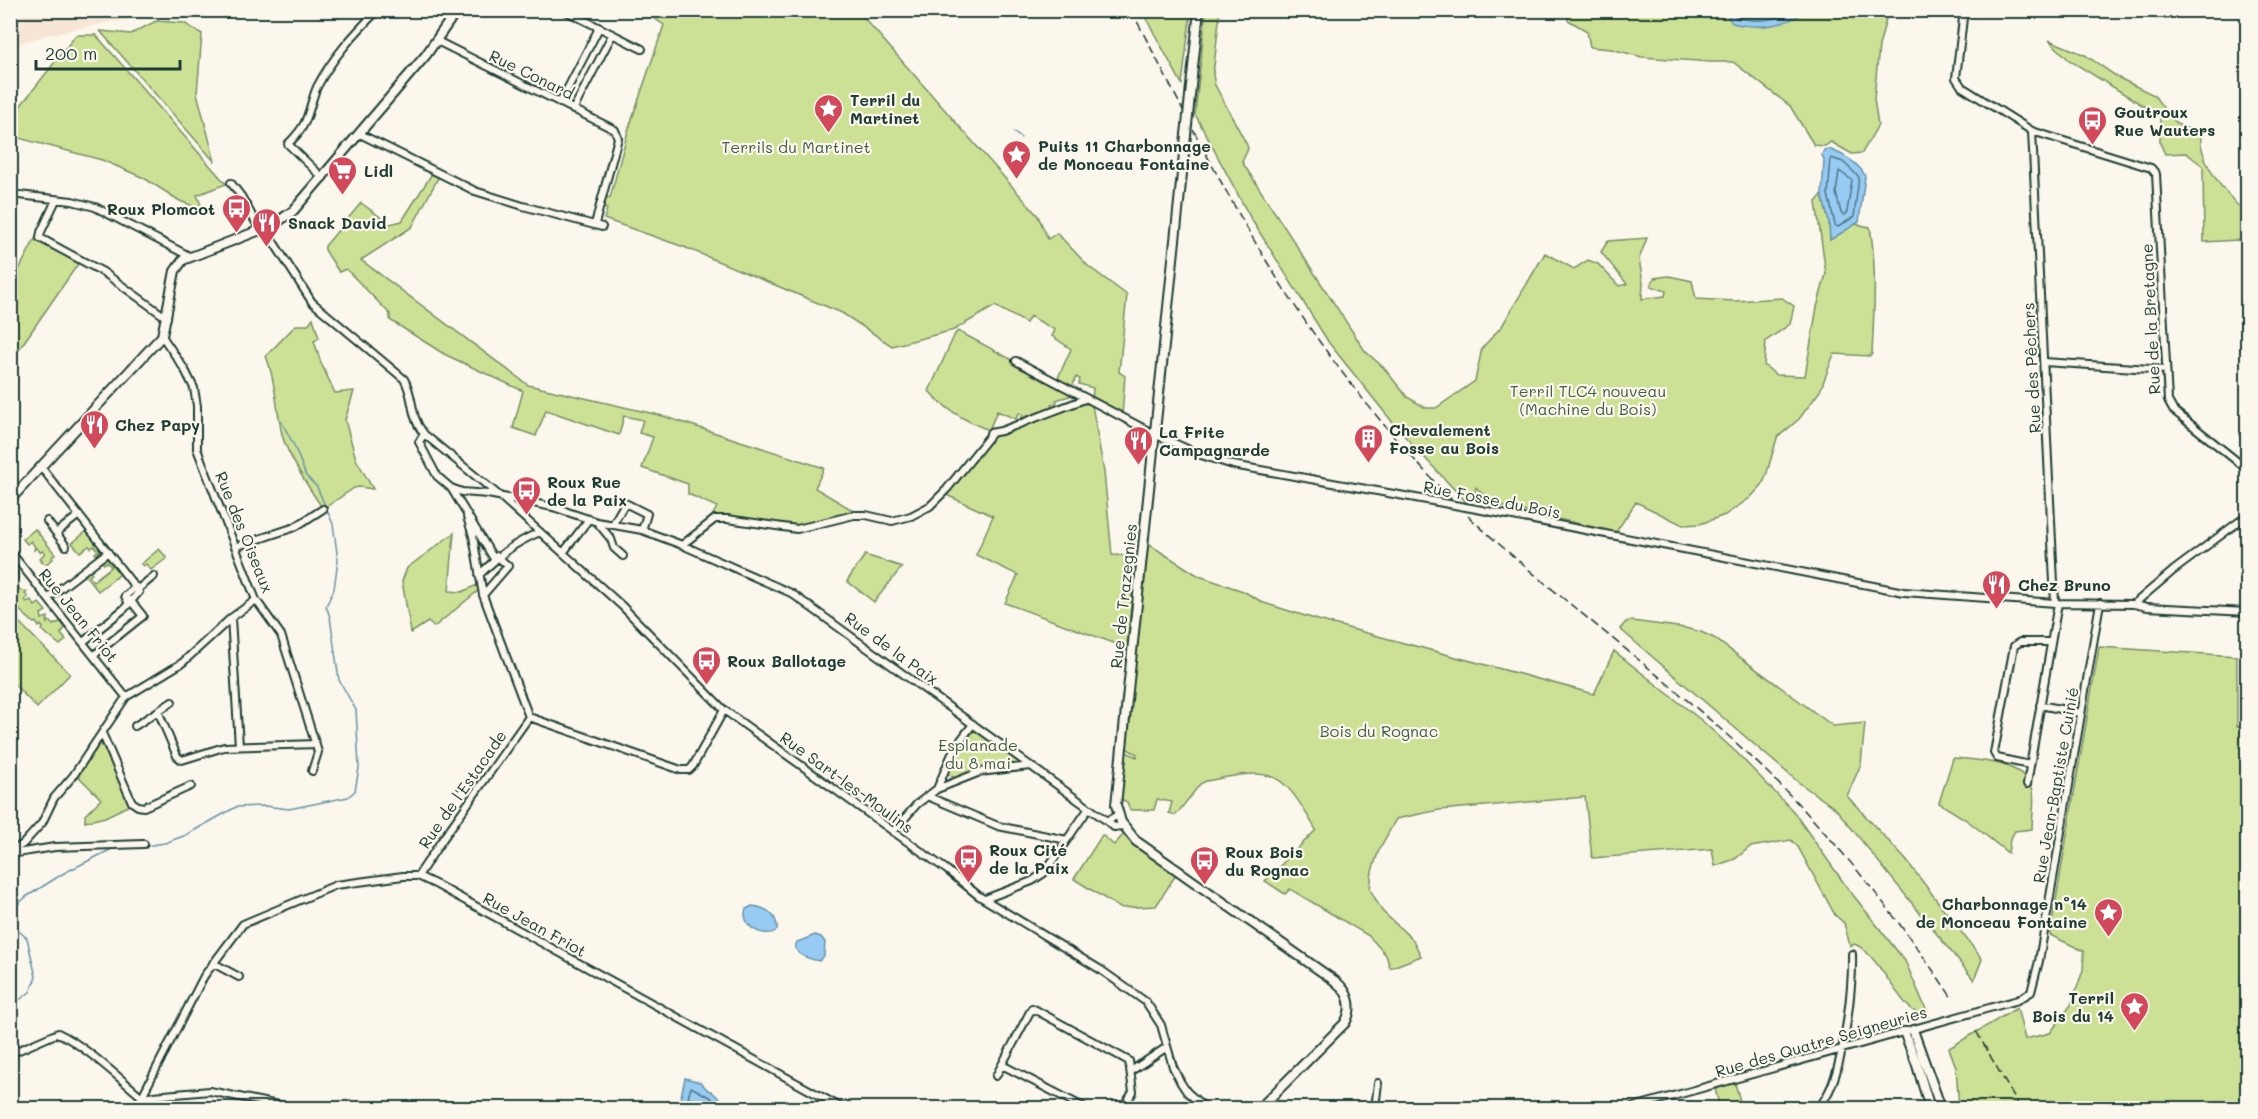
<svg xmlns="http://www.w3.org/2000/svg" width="2258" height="1119" viewBox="0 0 2258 1119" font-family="Mali,sans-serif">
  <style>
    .built { fill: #f7e5d5 }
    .green { fill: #cde196; stroke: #768f65; stroke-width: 1.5 }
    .water { fill: #97cbf4; stroke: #6792a7; stroke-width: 1.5 }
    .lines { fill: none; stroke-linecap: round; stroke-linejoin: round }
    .shore { stroke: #4f7681; stroke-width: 1.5 }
    .stream { stroke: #6792a7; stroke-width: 1.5 }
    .minor-casing { stroke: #1f3d34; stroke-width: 10 }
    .major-casing { stroke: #1f3d34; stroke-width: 12 }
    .minor { stroke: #fbf7ec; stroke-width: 6 }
    .major { stroke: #fbf7ec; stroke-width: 8 }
    .rail { stroke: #1f3d34; stroke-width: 1.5; stroke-dasharray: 9 4.5; stroke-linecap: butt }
    .major-bridge-casing { stroke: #1f3d34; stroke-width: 12; stroke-linecap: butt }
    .major-bridge { stroke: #fbf7ec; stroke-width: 8 }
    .labels { text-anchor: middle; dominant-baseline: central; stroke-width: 4.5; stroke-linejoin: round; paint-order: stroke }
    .street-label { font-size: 16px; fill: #1f3d34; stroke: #fbf7ec }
    .poi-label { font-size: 16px; font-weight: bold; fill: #1f3d34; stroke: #fbf7ec; text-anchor: start }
    .park-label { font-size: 16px; fill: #425e48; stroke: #fbf7ec }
  </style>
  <rect width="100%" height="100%" fill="#fbf7ec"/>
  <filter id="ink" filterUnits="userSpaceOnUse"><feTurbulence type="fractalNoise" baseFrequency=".0167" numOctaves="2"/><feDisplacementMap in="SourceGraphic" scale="12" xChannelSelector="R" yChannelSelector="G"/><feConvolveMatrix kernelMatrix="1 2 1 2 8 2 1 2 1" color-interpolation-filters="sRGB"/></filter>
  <g filter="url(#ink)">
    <!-- built -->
    <path class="built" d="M 10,11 L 11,10 L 234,11 L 222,15 L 156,16 L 110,22 L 43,36 L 11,46 Z"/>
    <!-- green -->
    <path class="green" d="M 643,11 L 858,11 L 1038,216 L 1048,239 L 1057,233 L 1088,266 L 1127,295 L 1119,372 L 1125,376 L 1122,415 L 1092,400 L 1093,388 L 1079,384 L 1080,379 L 1076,377 L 1072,388 L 1057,380 L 1071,349 L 1052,336 L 1055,330 L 1030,316 L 1026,323 L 995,306 L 954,330 L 892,346 L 842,313 L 684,247 L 604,219 L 607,209 L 603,208 L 605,197 L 610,198 L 628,131 L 664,25 Z
      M 1142,11 L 1191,11 L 1182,84 Z
      M 1206,11 L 1220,11 L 1213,75 L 1215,85 L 1247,145 L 1248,149 L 1242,162 L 1365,351 L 1384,368 L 1407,397 L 1426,408 L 1436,408 L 1475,381 L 1482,348 L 1502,326 L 1545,253 L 1574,269 L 1588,260 L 1598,264 L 1619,286 L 1627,284 L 1601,252 L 1608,241 L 1647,238 L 1639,259 L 1643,283 L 1642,299 L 1665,296 L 1666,291 L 1651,286 L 1654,278 L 1669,276 L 1692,281 L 1696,299 L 1735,301 L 1782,298 L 1794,306 L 1790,324 L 1766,341 L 1764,365 L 1776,375 L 1805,376 L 1817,307 L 1826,274 L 1816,202 L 1822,195 L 1829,222 L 1830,240 L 1855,224 L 1870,227 C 1877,268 1874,312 1872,354 L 1870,356 L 1834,354 L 1820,391 L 1799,419 L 1777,438 L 1766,476 L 1762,485 L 1750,498 L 1725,515 L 1700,524 L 1683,525 L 1636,502 L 1616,532 L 1492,504 L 1476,487 L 1473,501 L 1465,501 L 1398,429 L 1329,343 L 1250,217 L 1195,114 Z
      M 1566,11 L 1888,11 L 1879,46 L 1874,99 L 1878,125 L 1862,153 L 1852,154 L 1831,142 L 1825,146 L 1814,145 L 1790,106 L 1733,62 L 1711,62 L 1642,57 L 1611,49 L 1590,47 L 1587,31 L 1568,20 Z
      M 156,21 L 184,23 L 202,34 L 197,93 L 215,162 L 100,31 L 131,34 Z
      M 76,35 L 96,35 L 226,184 L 197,195 L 203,210 L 180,201 L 144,178 L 102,160 L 11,136 L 11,118 Z
      M 2049,40 L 2085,55 L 2119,78 L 2154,95 L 2169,116 L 2183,128 L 2201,129 C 2196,161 2226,194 2247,215 L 2247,246 L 2238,240 L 2204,242 L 2203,166 L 2186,153 L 2165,154 L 2160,143 L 2160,116 L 2069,60 Z
      M 433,172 L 439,176 L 412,227 L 361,260 L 528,385 L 663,416 L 824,468 L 815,488 L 851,509 L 855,514 L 794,527 L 711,518 L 717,507 L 688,494 L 688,484 L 642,468 L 653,437 L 639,433 L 643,420 L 624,416 L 619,435 L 546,410 L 536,436 L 513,428 L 523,391 L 444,354 L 390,320 L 390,314 L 346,269 L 339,272 L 325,250 L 325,246 L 361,203 L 390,224 L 402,221 Z
      M 36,237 L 80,261 L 11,361 L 11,283 L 12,283 Z
      M 313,318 L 319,338 L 314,341 L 321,363 L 335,393 L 354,391 L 345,420 L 356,459 L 373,489 L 359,487 L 354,488 L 323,509 C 311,491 286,454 282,434 C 276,408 276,381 266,356 L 296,325 L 308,325 Z
      M 958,331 L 1076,394 L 1056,400 L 1057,403 L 1051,405 L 1052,409 L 1019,422 L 1023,415 L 1019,413 L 1016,419 L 997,411 L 989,430 C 967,422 945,409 929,391 L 955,334 Z
      M 1083,403 L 1092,405 L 1104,472 L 1112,555 L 1136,556 L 1127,648 L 1005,603 L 1018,575 L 976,555 L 993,516 L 944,494 L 992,436 Z
      M 35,529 L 55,554 L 52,557 L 53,559 L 46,564 L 41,562 L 42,560 L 40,558 L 45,553 L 43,551 L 40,552 L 37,548 L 34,550 L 35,547 L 31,541 L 27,544 L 23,539 Z
      M 87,531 L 101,549 L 97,556 L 95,553 L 98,551 L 94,546 L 91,548 L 89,546 L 80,552 L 72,543 Z
      M 454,533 L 449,591 L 462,592 L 477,585 L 479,590 L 434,627 L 428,622 L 411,633 L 402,581 L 407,568 Z
      M 1145,542 L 1199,576 L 1243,591 L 1264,603 L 1318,620 L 1594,694 L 1614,651 L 1701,720 L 1737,753 L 1793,811 L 1846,886 L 1905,961 L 1929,1016 C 1923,1014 1916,1013 1911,1009 C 1894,994 1874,950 1854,944 L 1850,946 L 1844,923 L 1835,915 L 1798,847 L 1791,840 L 1750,847 L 1735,859 L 1715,866 L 1712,849 L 1592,858 L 1585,797 L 1439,810 L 1396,819 L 1379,850 L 1372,871 L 1370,889 L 1382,911 L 1413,940 L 1421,956 L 1390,968 L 1386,955 L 1369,936 L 1290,889 L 1285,894 L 1265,881 L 1316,830 C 1281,769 1275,767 1206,781 L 1200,784 L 1176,815 L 1169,813 L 1172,802 L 1157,799 L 1154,810 L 1130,810 L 1127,802 L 1119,798 L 1124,751 L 1137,757 L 1137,754 L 1124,747 Z
      M 159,549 L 167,558 L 151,570 L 146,564 L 143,566 L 141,564 Z
      M 865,555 L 902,567 L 874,602 L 847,581 Z
      M 106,559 L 110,560 L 120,574 L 98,591 L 85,575 L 90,571 L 92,574 L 89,576 L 93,581 L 111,567 L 107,562 L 104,564 L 102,562 Z
      M 10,569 L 14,573 L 18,572 L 18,579 L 13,583 L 16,587 L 18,586 L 20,590 L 27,592 L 25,594 L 28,597 L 25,600 L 27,602 L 31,600 L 35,606 L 39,603 L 46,611 L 41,614 L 42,619 L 48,617 L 47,623 L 49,621 L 53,625 L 62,621 L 66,626 L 61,634 L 66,640 L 60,645 L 42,630 L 43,628 L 41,625 L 39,627 L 36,622 L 34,623 L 16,607 L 18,605 L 15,602 L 13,603 L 11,601 Z
      M 17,620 L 70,674 L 37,708 L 11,681 L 11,627 Z
      M 1632,621 L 1685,628 L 1701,632 L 1714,638 L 1833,726 L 1865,723 L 1861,764 L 1847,796 L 1906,860 L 1982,959 L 1974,980 L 1836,809 L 1798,782 L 1620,629 L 1626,622 Z
      M 2099,647 L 2237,656 L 2237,726 L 2248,727 L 2247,1108 L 1959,1108 L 1956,1067 L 1949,1048 L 2017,1008 L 2025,1039 L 2050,1033 L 2071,1005 L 2083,970 L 2084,951 L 2050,935 Z
      M 974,730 L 1019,762 L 1016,767 L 985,768 L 955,778 L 947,774 L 956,755 Z
      M 102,745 L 106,748 L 130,805 L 105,817 L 85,822 L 85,815 L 101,799 L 78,776 L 98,746 Z
      M 1953,758 C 1976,760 2027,761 2033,791 C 2035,802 2032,817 2032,829 L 2015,831 L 2010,840 L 2008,853 L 1968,821 L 1939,803 Z
      M 1102,835 L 1114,845 L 1123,835 L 1177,873 L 1156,906 L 1120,908 L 1074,879 Z
      M 1735,1083 L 1742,1108 L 1720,1108 L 1715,1089 Z"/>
    <!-- water -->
    <path class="water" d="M 1728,11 L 1728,10 L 1807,11 C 1785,26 1758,30 1732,23 L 1728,16 Z
      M 1828,149 C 1841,153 1859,163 1865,176 L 1859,222 L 1830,240 L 1829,222 L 1822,195 L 1824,160 L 1822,155 L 1824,150 Z
      M 752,906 C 766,907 778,915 777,930 C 764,940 740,926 746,909 Z
      M 815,935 L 821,937 L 825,942 L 824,956 L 819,961 C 808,958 799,957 795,947 L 797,942 Z
      M 685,1078 L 700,1082 L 709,1091 L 711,1091 L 730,1108 C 715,1109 692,1111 680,1101 Z"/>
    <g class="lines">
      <!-- shore -->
      <path class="shore" d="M 1734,10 L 1736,18 C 1758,22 1777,21 1796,10
        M 1831,158 L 1843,162 L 1859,177 L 1854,217 L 1838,227 L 1835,225 L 1828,194 Z
        M 1839,171 L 1852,180 L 1847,212 L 1844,215 L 1841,213 L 1836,193 Z
        M 700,1108 L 697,1101 L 688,1097 L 691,1087 L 711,1098 L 720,1108"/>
      <!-- stream -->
      <path class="stream" d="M 1013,132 L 1021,138
        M 145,846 L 165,843 L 186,835 L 236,807 L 265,806 L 289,809 L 348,797 L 355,791 L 359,768 L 356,710 L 339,680 L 330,617 L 326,606 L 334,589 L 338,560 L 333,524 L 317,487 L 306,476 L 294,445 L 281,421
        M 10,911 L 26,897 L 64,873 L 114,848
        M 10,924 L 27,938 L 36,977 L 30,992 L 10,1007"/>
      <defs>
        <path id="minor" d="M 564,10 L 642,49
          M 1964,10 L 1956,78 L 1962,87 L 2032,131 L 2151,168 L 2156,174 L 2168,401 L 2173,410 L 2248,470
          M 437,41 L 615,130 L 618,138 L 595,224
          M 560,103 L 599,28
          M 573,110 L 612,35
          M 2032,131 L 2055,603
          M 360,134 L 475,191 L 523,206 L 602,227
          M 323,178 L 288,144 C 295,137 301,131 305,122 C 310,111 312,98 317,87 C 332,58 355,33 378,10
          M 231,183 L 241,196 L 260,230 L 271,238 L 312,302 L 404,379 C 415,398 409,416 424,434 L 501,497 L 622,606 L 724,710 L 947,870 L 979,896 L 1101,970 L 1146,1002 L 1161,1025 L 1173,1067 L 1181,1083 L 1187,1092 L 1205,1108
          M 10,194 L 72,201 L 95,207 L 189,256
          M 56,200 L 41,232 L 40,238 L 103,272 L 167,318
          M 162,336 L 185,370 L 194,388 L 197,406 L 197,449 L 256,600 L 281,635 L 318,752 L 312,771
          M 1016,361 L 1154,434 L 1201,455 L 1233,465 L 1482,510 L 1904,592 L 2055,603 L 2134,604 L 2147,607 L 2248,612
          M 2044,362 L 2166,370
          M 990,433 L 1001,431 L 1085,399
          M 424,434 L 419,442 L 437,476 L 451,488 L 462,492 L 488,494 L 553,507 L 597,522 L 642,530 L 682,545 L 791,593 L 1107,821
          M 41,467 L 139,592 L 125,608 L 83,642
          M 451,488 L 494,559
          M 467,517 L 473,536 L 483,595 L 529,717 L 681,770 L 689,770 L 693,766 L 724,710
          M 47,521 L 56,533 L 79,515
          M 597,522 L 611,539 L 614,548 L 623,556
          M 613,524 L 625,503 L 647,514 L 642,530
          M 56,533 L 66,546
          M 682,545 L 715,519 L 727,519 L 797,529 L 854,515 L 866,515 L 892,521 L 911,516 L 930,506 L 947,489 L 992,433
          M 235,547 L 295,527 L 323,509
          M 10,551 L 126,697
          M 563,553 L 589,519
          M 479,575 C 501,554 512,544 540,532
          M 138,589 L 154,576
          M 483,595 L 508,566 L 497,556
          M 48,598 L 108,552
          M 128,602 L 125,596 L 136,587
          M 2134,604 L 2174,570 L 2248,515
          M 231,618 L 239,746
          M 94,655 L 143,616 L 130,600
          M 2040,705 L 2081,713
          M 158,711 L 177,756 L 182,760 L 224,747 L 316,744
          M 135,726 L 172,702
          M 102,733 L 132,802 L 138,806 L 144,807 L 191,786
          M 2030,765 L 1997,758 L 1994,753 L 2014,646 L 2020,642 L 2051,642
          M 2027,784 L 2058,603
          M 937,789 L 980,772 L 1030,766
          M 927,796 L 998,826 L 1067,840
          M 1118,815 L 1107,821 L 1114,827 L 1123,826
          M 893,832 L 917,804 L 937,789 L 954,749 L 973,724
          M 10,852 L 23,844 L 42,823 L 54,798 L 73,776 L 126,697 L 182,663 L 231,618 L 256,600
          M 10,854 L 55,847 L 144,844
          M 418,876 L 440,843 L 529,717
          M 985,899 L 1032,881 L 1044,873 L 1089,808
          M 213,963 L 239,977
          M 10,980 L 12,981
          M 10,1054 L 58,1033 C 84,1045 119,1078 142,1097
          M 1002,1065 L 1085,1108
          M 1131,1071 L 1167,1047
          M 996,1076 L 1032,1008 L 1129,1061 L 1133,1092 L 1123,1108
          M 142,1097 L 210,1091 L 293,1108
          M 136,1108 L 204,976 L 243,924 L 336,885 L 403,876 L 418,876 L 437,885 L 842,1108
          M 1375,1108 L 1378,1083
          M 1630,1108 L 2018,1000 L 2031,992 L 2039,961 L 2100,603
          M 1819,1108 C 1825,1099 1831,1090 1834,1079 C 1845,1048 1853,988 1852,954"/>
        <path id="major" d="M 1191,86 L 1199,10
          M 1186,135 L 1116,805 L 1121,822 L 1136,841 L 1335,981 C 1349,992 1354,1007 1345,1023 L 1260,1108
          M 10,500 L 162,336 L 175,271 L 183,260 L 273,225 L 293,211 L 426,55 L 457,10
          M 1913,1030 L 1941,1108
          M 1904,1032 L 1916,1062 L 1930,1108"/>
      </defs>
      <!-- minor casing -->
      <use href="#minor" class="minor-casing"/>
      <!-- major casing -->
      <use href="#major" class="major-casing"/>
      <!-- minor -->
      <use href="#minor" class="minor"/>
      <!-- major -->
      <use href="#major" class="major"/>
      <!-- rail -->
      <path class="rail" d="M 1131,10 C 1180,103 1226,198 1282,286 C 1331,363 1388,434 1452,500
        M 1468,516 C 1550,592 1641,658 1725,733 C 1812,810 1887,901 1952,998
        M 1976,1031 L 2020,1108"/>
      <defs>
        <path id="major-bridge" d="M 1186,135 L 1191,86"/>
      </defs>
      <!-- major-bridge casing -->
      <use href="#major-bridge" class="major-bridge-casing"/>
      <!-- major-bridge -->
      <use href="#major-bridge" class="major-bridge"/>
    </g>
  </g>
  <!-- icons -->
  <defs>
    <symbol id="sight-pin" viewBox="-11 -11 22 30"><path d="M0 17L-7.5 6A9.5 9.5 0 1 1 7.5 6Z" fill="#d1495b" stroke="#fbf7ec"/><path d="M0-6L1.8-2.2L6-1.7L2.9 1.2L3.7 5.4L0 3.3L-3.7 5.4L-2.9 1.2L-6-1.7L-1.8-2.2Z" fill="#fff"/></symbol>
    <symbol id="bus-pin" viewBox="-11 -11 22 30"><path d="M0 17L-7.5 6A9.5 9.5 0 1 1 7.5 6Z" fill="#d1495b" stroke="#fbf7ec"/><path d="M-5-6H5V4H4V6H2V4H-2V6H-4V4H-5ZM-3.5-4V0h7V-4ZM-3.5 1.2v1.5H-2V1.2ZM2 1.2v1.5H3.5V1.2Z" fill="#fff"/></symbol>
    <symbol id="supermarket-pin" viewBox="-11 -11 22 30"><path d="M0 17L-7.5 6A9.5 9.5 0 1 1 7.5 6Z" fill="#d1495b" stroke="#fbf7ec"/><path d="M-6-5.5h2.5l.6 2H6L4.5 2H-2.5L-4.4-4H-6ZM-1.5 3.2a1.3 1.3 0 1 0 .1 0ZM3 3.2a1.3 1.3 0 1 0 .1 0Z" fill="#fff"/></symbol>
    <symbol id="restaurant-pin" viewBox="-11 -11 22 30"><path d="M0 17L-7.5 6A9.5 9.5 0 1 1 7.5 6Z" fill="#d1495b" stroke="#fbf7ec"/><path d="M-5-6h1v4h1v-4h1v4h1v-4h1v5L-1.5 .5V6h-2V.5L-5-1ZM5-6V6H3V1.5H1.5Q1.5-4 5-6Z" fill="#fff"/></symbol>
    <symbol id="building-pin" viewBox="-11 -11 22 30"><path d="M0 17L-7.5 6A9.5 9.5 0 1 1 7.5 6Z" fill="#d1495b" stroke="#fbf7ec"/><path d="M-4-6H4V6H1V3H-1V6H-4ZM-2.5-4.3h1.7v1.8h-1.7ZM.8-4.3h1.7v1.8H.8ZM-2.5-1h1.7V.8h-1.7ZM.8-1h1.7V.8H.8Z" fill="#fff"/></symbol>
  </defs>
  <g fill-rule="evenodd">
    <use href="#sight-pin" x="812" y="92" width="33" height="45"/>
    <use href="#bus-pin" x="2076" y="104" width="33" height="45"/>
    <use href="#sight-pin" x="1000" y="138" width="33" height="45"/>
    <use href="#supermarket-pin" x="326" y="154" width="33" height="45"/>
    <use href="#bus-pin" x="220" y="192" width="33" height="45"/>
    <use href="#restaurant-pin" x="250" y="206" width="33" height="45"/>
    <use href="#restaurant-pin" x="78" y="408" width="33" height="45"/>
    <use href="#building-pin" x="1352" y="422" width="33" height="45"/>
    <use href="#restaurant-pin" x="1122" y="424" width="33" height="45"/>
    <use href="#bus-pin" x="510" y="474" width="33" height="45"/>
    <use href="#restaurant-pin" x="1980" y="568" width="33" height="45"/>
    <use href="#bus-pin" x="690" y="644" width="33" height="45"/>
    <use href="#bus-pin" x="952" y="842" width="33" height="45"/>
    <use href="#bus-pin" x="1188" y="844" width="33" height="45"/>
    <use href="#sight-pin" x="2092" y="896" width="33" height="45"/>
    <use href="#sight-pin" x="2118" y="990" width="33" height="45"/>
  </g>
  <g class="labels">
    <!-- street labels -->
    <g class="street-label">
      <text transform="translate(532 74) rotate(26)">Rue Conard</text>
      <text transform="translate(2150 319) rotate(-93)">Rue de la Bretagne</text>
      <text transform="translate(2031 368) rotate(-93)">Rue des Pêchers</text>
      <text transform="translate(1492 499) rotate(11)">Rue Fosse du Bois</text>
      <text transform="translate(245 532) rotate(68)">Rue des Oiseaux</text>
      <text transform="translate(1123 596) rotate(-84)">Rue de Trazegnies</text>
      <text transform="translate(79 615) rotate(51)">Rue Jean Friot</text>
      <text transform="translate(892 648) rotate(36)">Rue de la Paix</text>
      <text transform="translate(847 782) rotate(36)">Rue Sart-les-Moulins</text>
      <text transform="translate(2055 785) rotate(-80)">Rue Jean-Baptiste Cuinié</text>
      <text transform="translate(462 789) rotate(-55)">Rue de l'Estacade</text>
      <text transform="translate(535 924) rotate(29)">Rue Jean Friot</text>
      <text transform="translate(1821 1041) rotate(-16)">Rue des Quatre Seigneuries</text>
    </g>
    <!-- poi labels -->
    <g class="poi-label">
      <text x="850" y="99">Terril du<tspan x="850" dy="18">Martinet</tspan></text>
      <text x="2114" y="111">Goutroux<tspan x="2114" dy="18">Rue Wauters</tspan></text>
      <text x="1038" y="145">Puits 11 Charbonnage<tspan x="1038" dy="18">de Monceau Fontaine</tspan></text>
      <text x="364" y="170">Lidl</text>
      <text x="215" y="208" text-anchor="end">Roux Plomcot</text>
      <text x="288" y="222">Snack David</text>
      <text x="115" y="424">Chez Papy</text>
      <text x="1389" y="429">Chevalement<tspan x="1389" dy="18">Fosse au Bois</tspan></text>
      <text x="1159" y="431">La Frite<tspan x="1159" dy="18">Campagnarde</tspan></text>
      <text x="547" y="481">Roux Rue<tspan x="547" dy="18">de la Paix</tspan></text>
      <text x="2018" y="584">Chez Bruno</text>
      <text x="727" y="660">Roux Ballotage</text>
      <text x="989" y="849">Roux Cité<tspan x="989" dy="18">de la Paix</tspan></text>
      <text x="1225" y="851">Roux Bois<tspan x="1225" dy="18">du Rognac</tspan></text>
      <text x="2087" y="903" text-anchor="end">Charbonnage n°14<tspan x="2087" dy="18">de Monceau Fontaine</tspan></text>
      <text x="2114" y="997" text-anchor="end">Terril<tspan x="2114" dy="18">Bois du 14</tspan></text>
    </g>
    <!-- park labels -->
    <g class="park-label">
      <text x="796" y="146">Terrils du Martinet</text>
      <text x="1588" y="390">Terril TLC4 nouveau<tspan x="1588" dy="18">(Machine du Bois)</tspan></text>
      <text x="1379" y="730">Bois du Rognac</text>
      <text x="978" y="744">Esplanade<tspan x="978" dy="18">du 8 mai</tspan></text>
    </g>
  </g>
  <!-- margin -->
  <rect width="2258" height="1119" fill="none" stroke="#fbf7ec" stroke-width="36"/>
  <rect x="18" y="18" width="2222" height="1083" fill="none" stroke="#1f3d34" stroke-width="2" filter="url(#ink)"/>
  <!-- scale -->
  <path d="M36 60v9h144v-9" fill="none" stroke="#1f3d34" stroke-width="3"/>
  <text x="45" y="60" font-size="18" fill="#1f3d34" stroke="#fbf7ec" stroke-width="4.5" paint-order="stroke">200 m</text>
</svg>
